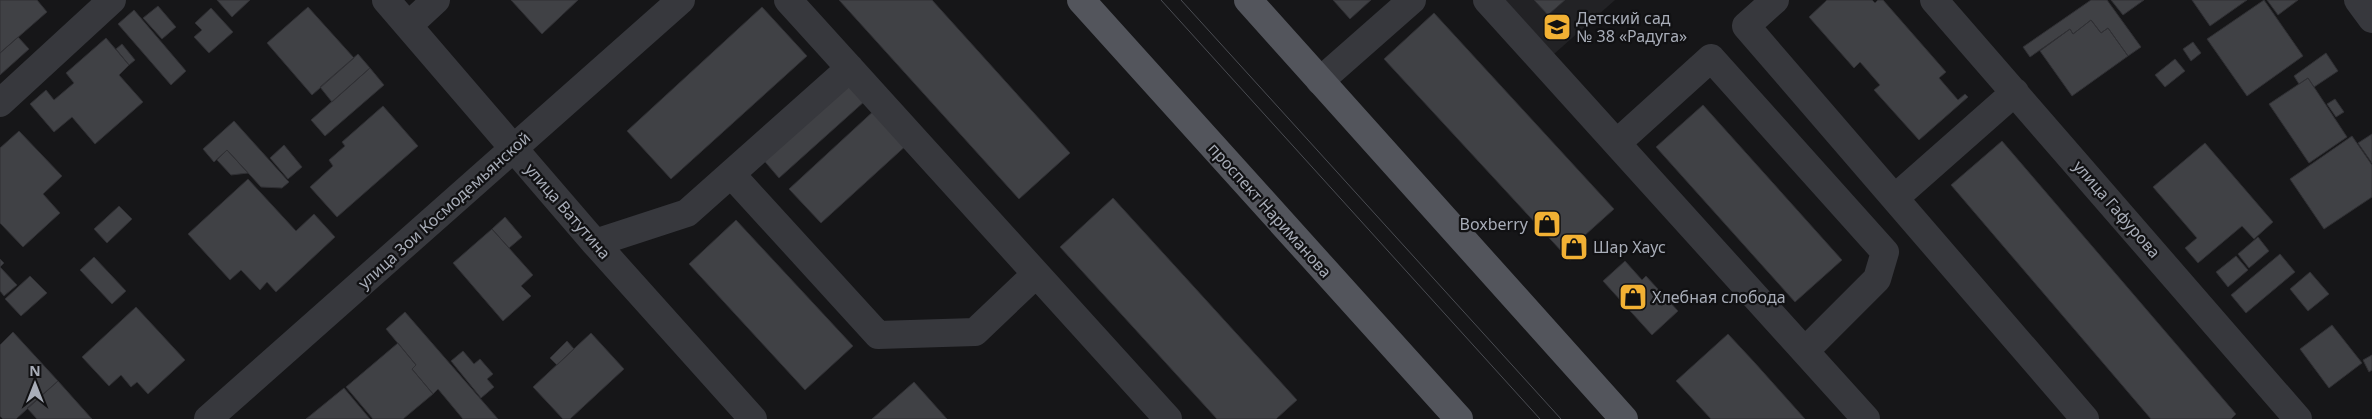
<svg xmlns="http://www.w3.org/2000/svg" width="2372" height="419" viewBox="0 0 2372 419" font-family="'Noto Sans',sans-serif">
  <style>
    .built { fill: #222225 }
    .building { fill: #404145; stroke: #303034 }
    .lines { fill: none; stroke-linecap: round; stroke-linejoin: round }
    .minor { stroke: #37383d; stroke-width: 28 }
    .major { stroke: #53555c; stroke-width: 28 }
    .tram { stroke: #4a4c52; stroke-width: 1 }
    .labels { text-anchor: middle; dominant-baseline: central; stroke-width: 4.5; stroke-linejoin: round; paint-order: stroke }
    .poi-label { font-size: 16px; fill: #a8adb8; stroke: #111113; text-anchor: start }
    .street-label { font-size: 16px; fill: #a8adb8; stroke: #111113 }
  </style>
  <rect width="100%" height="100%" fill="#161618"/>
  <!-- built -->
  <path class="built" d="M 1505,0 L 1615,0 L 1554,54 Z"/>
  <!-- building -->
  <path class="building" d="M 0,0 L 37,0 L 47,12 L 0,53 Z
    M 217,0 L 250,0 L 232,17 Z
    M 511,0 L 578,0 L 542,34 Z
    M 839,0 L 932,0 L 1070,153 L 1019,199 Z
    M 1333,0 L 1371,0 L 1350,19 Z
    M 1534,0 L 1565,0 L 1548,15 Z
    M 1827,0 L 1872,0 L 1875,3 L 1878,0 L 1883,0 L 1946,72 L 1939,78 L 1958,100 L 1965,94 L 1968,97 L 1919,140 L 1874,90 L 1880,85 L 1860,62 L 1854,68 L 1809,17 Z
    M 2091,0 L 2107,0 L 2141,47 L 2128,56 L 2108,28 L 2101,33 L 2091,20 L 2073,34 L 2070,29 L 2030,57 L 2023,47 Z
    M 2111,0 L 2144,0 L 2123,15 Z
    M 2192,0 L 2247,0 L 2210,26 Z
    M 2264,0 L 2303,56 L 2247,96 L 2207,39 Z
    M 2267,0 L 2298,0 L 2278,15 Z
    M 158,6 L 176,27 L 162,39 L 143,18 Z
    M 308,7 L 354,58 L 312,95 L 267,43 Z
    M 762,7 L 807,56 L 671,179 L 627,131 Z
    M 211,8 L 233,32 L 209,53 L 194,37 L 202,30 L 195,23 Z
    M 134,10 L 186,71 L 171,85 L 118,24 Z
    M 1434,13 L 1614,209 L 1564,254 L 1384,59 Z
    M 2091,20 L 2101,33 L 2108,28 L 2128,56 L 2072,96 L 2040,51 L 2070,29 L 2073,34 Z
    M 18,37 L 29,49 L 0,75 L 0,53 Z
    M 106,38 L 129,65 L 119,75 L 143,102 L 95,144 L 72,117 L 54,132 L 30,104 L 46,90 L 54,100 L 74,83 L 66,73 Z
    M 2193,42 L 2201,53 L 2191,61 L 2183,49 Z
    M 122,44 L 135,60 L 129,65 L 116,49 Z
    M 2326,53 L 2338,71 L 2314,87 L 2308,78 L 2299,84 L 2294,76 Z
    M 358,54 L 370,68 L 332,102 L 320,87 Z
    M 2175,59 L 2185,71 L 2165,87 L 2155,75 Z
    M 370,68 L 384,85 L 325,136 L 311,120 Z
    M 2308,78 L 2347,137 L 2309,163 L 2269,104 Z
    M 848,80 L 866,100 L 779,178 L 761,157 Z
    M 2335,99 L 2344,112 L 2336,117 L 2327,104 Z
    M 1703,105 L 1842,260 L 1795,302 L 1656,147 Z
    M 383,106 L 418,146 L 337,217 L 310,187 L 333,166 L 329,160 L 345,146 L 342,142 Z
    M 878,107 L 910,142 L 821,223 L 789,189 Z
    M 234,121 L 289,182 L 282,188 L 261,187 L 227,150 L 214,162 L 203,149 Z
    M 19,131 L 62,176 L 43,194 L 60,213 L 23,247 L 0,223 L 0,148 Z
    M 2372,134 L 2372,163 L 2358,143 Z
    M 2352,136 L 2372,165 L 2372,197 L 2324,229 L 2290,179 Z
    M 2002,141 L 2236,414 L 2231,419 L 2151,419 L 1951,185 Z
    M 2205,143 L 2273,222 L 2254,239 L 2242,226 L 2198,263 L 2185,248 L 2197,238 L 2153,187 Z
    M 284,145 L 302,167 L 288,179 L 270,158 Z
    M 227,150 L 248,173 L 231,175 L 217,160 Z
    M 248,179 L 296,231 L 314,214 L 335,237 L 276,292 L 267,282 L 260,290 L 241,270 L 230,280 L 188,234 Z
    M 1113,198 L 1297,400 L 1276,419 L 1217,419 L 1060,247 Z
    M 119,206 L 132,219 L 107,243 L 94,229 Z
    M 505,217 L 522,237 L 509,248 L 492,229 Z
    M 736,220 L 853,346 L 805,390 L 689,264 Z
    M 492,229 L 533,275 L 521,286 L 531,296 L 503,321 L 453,263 Z
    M 2258,237 L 2269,251 L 2249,268 L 2238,254 Z
    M 1578,241 L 1584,248 L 1570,261 L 1564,254 Z
    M 2280,254 L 2295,272 L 2246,313 L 2231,295 Z
    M 2236,256 L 2248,270 L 2228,287 L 2216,272 Z
    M 94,257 L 126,291 L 112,304 L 80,270 Z
    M 0,259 L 4,263 L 0,267 L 17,285 L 4,296 L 0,291 Z
    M 1625,261 L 1642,280 L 1646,276 L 1678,311 L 1652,335 L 1603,281 Z
    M 2310,272 L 2329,294 L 2308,311 L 2290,289 Z
    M 30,276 L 47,293 L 21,316 L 5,299 Z
    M 136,307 L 185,360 L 148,394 L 137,382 L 131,387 L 121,375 L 109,386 L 82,357 Z
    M 405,312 L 498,419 L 463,419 L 438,389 L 433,394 L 412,369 L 416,365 L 386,329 Z
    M 2332,325 L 2362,363 L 2329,388 L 2300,349 Z
    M 13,332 L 58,381 L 16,419 L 3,419 L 0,416 L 0,345 Z
    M 591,333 L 624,369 L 570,419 L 563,419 L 533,387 Z
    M 1728,334 L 1755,363 L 1805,419 L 1711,419 L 1676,381 Z
    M 567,341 L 574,349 L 557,365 L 550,358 Z
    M 398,343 L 416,365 L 412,369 L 433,394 L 403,419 L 373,419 L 346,387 Z
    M 463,351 L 474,364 L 480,359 L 493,374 L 487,379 L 494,387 L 481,398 L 451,361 Z
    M 2372,355 L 2372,370 L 2369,372 L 2363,360 Z
    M 58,381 L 92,419 L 37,419 L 27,408 Z
    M 914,382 L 947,419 L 872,419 Z
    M 344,388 L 370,419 L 306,419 Z"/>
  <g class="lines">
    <!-- minor -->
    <path class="minor" d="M 386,0 L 595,243 L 753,419
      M 788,0 L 1168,419
      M 1487,0 L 1866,419
      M 1775,0 L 1746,26 L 2085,419
      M 1934,0 L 2298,419
      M 2358,0 L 2372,19
      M 409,25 L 436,0
      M 1320,81 L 1412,0
      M 0,103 L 112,0
      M 1617,143 L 1711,58 L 1885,252 L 1877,279 L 1805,351
      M 731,174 L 878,335 L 975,332 L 1036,274
      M 1896,197 L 2015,92
      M 595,243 L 687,213 L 850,68
      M 208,419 L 681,0"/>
    <!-- major -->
    <path class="major" d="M 1081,0 L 1459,419
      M 1248,0 L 1624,419"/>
    <!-- tram -->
    <path class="tram" d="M 1161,0 L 1540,419
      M 1181,0 L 1561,419"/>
  </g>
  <!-- icons -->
  <defs>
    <symbol id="school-square" viewBox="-11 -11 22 22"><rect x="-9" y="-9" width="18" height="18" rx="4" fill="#f2b134" stroke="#111113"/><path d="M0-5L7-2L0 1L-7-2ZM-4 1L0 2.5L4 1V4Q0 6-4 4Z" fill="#111"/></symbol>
    <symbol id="shop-square" viewBox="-11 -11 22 22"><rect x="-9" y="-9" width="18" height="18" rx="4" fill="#f2b134" stroke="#111113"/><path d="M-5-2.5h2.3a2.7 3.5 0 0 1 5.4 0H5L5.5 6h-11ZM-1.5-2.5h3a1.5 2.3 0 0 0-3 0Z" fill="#111"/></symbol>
  </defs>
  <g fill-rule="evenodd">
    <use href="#school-square" x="1541" y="11" width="32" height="32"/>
    <use href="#shop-square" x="1531" y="208" width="32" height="32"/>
    <use href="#shop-square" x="1558" y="231" width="32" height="32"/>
    <use href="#shop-square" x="1617" y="281" width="32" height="32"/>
  </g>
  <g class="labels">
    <!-- poi labels -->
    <g class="poi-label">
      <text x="1576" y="18">Детский сад<tspan x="1576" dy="18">№ 38 «Радуга»</tspan></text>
      <text x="1528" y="224" text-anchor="end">Boxberry</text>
      <text x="1593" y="247">Шар Хаус</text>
      <text x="1652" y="297">Хлебная слобода</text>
    </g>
    <!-- street labels -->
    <g class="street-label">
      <text transform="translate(2117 209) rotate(49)">улица Гафурова</text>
      <text transform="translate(444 210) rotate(-42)">улица Зои Космодемьянской</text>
      <text transform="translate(1270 210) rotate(48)">проспект Нариманова</text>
      <text transform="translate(568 211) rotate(49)">улица Ватутина</text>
    </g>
  </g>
  <!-- north arrow -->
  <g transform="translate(35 384)" stroke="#111113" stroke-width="4" paint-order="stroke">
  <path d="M0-4L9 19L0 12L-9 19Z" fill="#a8adb8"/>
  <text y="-8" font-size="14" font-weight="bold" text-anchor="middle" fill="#a8adb8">N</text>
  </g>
</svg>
